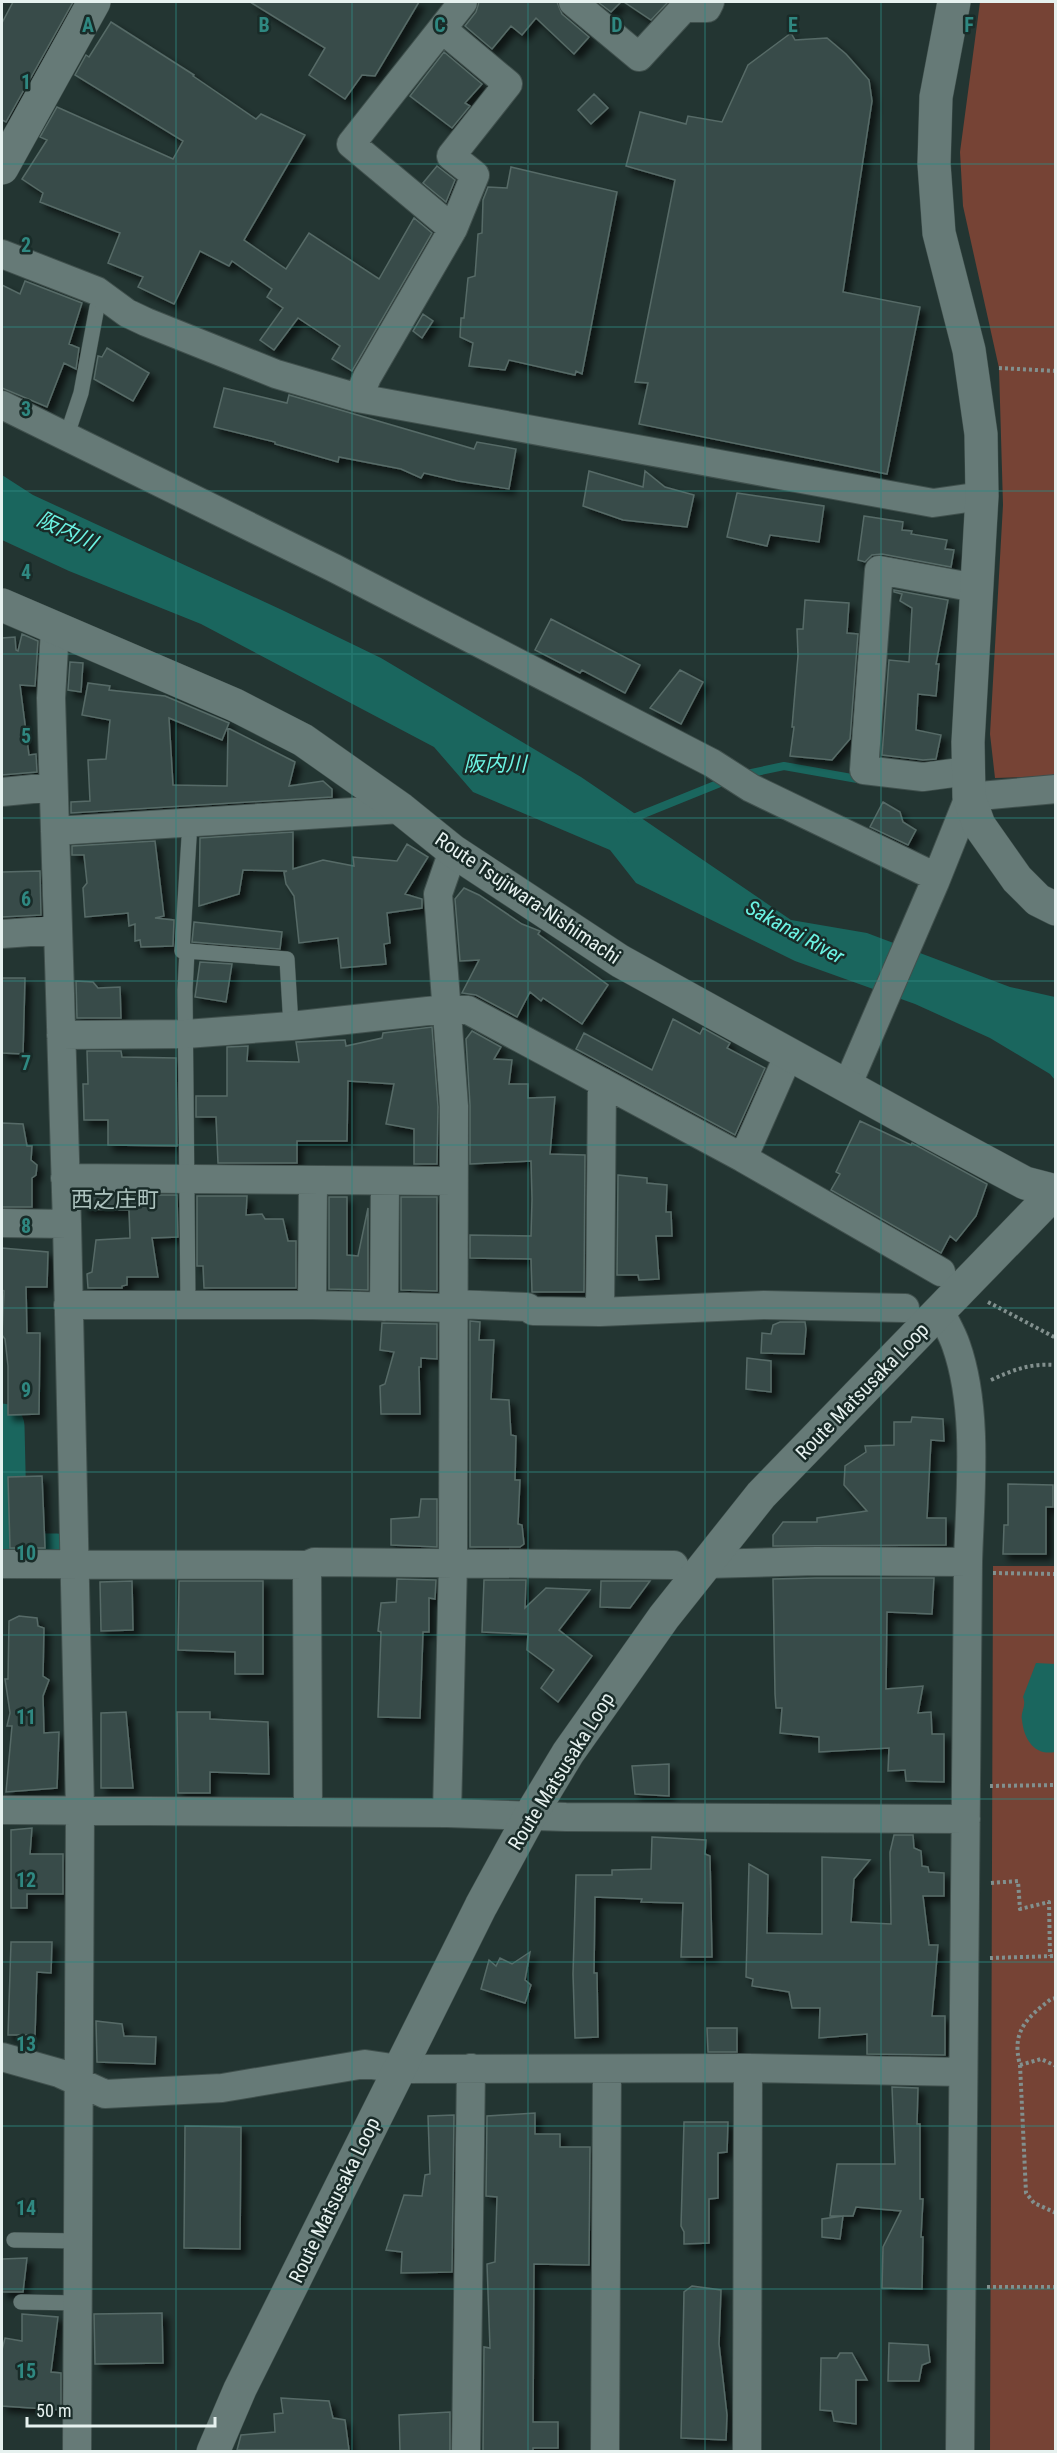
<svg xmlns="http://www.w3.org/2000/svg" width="1057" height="2453" viewBox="0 0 1057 2453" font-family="'Roboto Condensed','Noto Sans JP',sans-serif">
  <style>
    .green { fill: #764335 }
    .water { fill: #1a665e }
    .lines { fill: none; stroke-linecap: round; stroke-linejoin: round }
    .stream { stroke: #1a665e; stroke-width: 8 }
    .river { stroke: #1a665e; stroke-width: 45 }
    .building { fill: #394c49; stroke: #576b67; stroke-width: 1.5; filter: url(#shadow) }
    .service-casing { stroke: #40504d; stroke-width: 16 }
    .minor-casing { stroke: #40504d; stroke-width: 30 }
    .tertiary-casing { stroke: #40504d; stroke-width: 34 }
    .secondary-casing { stroke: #40504d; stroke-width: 34 }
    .path { stroke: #82908e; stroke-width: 4; stroke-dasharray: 3 3; stroke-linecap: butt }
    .service { stroke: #667a77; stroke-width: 15 }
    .minor { stroke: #667a77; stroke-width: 28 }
    .tertiary { stroke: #667a77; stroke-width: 33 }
    .secondary { stroke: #667a77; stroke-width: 33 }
    .grid { fill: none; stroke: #2f8881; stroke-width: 1.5; stroke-opacity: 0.55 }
    .labels { text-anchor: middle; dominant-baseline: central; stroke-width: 5; stroke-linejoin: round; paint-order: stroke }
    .street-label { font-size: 20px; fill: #e6f1ef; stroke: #192b28 }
    .water-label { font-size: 21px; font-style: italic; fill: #6cf4e4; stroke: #192b28 }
    .quarter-label { font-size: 22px; fill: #aec4c0; stroke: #192b28 }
    .grid-label { font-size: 20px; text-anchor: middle; font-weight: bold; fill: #2f8881; stroke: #192b28; stroke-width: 5; stroke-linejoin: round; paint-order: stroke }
  </style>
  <defs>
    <filter id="shadow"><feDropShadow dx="5.5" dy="5.5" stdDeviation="3" flood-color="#0009"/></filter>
  </defs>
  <rect width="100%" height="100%" fill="#233532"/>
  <!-- green -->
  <path class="green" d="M 980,2 L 1055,2 L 1056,774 L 1048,776 L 995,778 L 990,734 L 1003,505 L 999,368 L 963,206 L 960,152 Z
    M 993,1566 L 1055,1566 L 1055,2451 L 990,2452 Z"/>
  <!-- water -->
  <path class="water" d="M 2,475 L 33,495 L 282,610 L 381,658 L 581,777 L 791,920 L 867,933 L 1010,987 L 1055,997 L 1055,1080 L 1050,1074 L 990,1038 L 915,1004 L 795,961 L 636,883 L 610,850 L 473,792 L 434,747 L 201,624 L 69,571 L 2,540 Z
    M 1036,1663 L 1055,1664 L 1055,1752 C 1035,1756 1024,1740 1022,1720 C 1020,1712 1027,1706 1023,1697 Z"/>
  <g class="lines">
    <!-- stream -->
    <path class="stream" d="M 742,775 L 784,766 L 863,780
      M 631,819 L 725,781"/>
    <!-- river -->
    <path class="river" d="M 2,1426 L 5,1556 L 57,1556"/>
  </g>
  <!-- building -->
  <path class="building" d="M 13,2 L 73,2 L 6,122 L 2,120 L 2,23 Z
    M 250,2 L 419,2 L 375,76 L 362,75 L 345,99 L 309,75 L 325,48 Z
    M 479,2 L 557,2 L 562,14 L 589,37 L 574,54 L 536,18 L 522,35 L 511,26 L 492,49 L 465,26 L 476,12 Z
    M 598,2 L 621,2 L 611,12 Z
    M 624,2 L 668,2 L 651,20 Z
    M 111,22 L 194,75 L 193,76 L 256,119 L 261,114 L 305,135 L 244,240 L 286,269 L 309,233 L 379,279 L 414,218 L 432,233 L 352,371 L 332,359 L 340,346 L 298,318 L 274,350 L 260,340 L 283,308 L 267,297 L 272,289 L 232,261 L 229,266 L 200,251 L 174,304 L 138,287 L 143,277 L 108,263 L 120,233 L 40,202 L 43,193 L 22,179 L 47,140 L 40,137 L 57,107 L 173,159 L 183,141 L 75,75 L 86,55 L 89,57 Z
    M 791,33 L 795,40 L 827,38 L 846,54 L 869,80 L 872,101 L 843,292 L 920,307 L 887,474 L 639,424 L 648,383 L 635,382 L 675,180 L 626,166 L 640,112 L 686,124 L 688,116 L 722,122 L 748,65 Z
    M 444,52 L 482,84 L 465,103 L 470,106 L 452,128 L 410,96 Z
    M 594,94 L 608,108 L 591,124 L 578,110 Z
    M 437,166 L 455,180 L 446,202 L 423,183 Z
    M 511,167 L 617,192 L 582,374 L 576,371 L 575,375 L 509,360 L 505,370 L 469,366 L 473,343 L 460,337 L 461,318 L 464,318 L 468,278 L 475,276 L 478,234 L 482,233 L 483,200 L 488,187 L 507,188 Z
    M 25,281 L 82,303 L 69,344 L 79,348 L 76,369 L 64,363 L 47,407 L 2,388 L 2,285 L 20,294 Z
    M 423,314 L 433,321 L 422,338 L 413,331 Z
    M 107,348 L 149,373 L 133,401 L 94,379 L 98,356 L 102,357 Z
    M 224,388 L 287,403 L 289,395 L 474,449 L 477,442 L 516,449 L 509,489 L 458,481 L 424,473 L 421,478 L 401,469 L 339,457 L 338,462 L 275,444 L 275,442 L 214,427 Z
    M 589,471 L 643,487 L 645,471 L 665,487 L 694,495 L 687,527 L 623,520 L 583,506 Z
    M 737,493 L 824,506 L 819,542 L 770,535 L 767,546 L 727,537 Z
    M 864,516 L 903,522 L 902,530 L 912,531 L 911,534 L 947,540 L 945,549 L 954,550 L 951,567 L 882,554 L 872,555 L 865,562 L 858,560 Z
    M 894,590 L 948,600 L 936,664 L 939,664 L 936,696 L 918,694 L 916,730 L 941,735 L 936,759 L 923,760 L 882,755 L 889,660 L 909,662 L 912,608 L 900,601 L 902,594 L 894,592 Z
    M 805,600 L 849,603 L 847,633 L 858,634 L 850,739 L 832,760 L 790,756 L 794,727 L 792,727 L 798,656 L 797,629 L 803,629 Z
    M 551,619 L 640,665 L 625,693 L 582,670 L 580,673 L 535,650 Z
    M 22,634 L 38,641 L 35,686 L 20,685 L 29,755 L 36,754 L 37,772 L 2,775 L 2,638 L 15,637 L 16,650 L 18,651 Z
    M 70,662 L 83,663 L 81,692 L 68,690 Z
    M 680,670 L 703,682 L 681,724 L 650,708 Z
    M 88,683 L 110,686 L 109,690 L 165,696 L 229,723 L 222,740 L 169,718 L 173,785 L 227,786 L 228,728 L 295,762 L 289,786 L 323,781 L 332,789 L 332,797 L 71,813 L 71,802 L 90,801 L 88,760 L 106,759 L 110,720 L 82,715 Z
    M 883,802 L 900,812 L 903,822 L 916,830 L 908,845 L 870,827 Z
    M 293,832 L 293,869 L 323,860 L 354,866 L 353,857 L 397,861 L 407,844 L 428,857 L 405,894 L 422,899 L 422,908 L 387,913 L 390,943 L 384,944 L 386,964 L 341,968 L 338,938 L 299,943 L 294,896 L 286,884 L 284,872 L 287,871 L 243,870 L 239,894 L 199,906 L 200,838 Z
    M 155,841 L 164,916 L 155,918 L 174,920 L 173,946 L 141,947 L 140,940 L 135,941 L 135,924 L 129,926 L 128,913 L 85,917 L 83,888 L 87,883 L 84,855 L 72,855 L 72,846 Z
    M 40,871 L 41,915 L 2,917 L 2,872 Z
    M 464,888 L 479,895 L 522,924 L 540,931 L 538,934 L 608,985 L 582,1024 L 543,998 L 541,1001 L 530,992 L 517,1017 L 476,995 L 462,993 L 479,960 L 460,961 L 455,899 Z
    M 194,922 L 282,932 L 280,949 L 192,942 Z
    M 200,962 L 232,964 L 226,1002 L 195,997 Z
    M 2,978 L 25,978 L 23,1054 L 2,1053 Z
    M 76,981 L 93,982 L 98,988 L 120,987 L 121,1018 L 77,1018 Z
    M 673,1019 L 700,1034 L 703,1028 L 730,1043 L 727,1048 L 765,1068 L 735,1135 L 576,1049 L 584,1033 L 652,1070 Z
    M 432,1027 L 438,1107 L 437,1164 L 414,1164 L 414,1129 L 386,1124 L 394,1084 L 348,1081 L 347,1141 L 297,1141 L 297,1163 L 218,1163 L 216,1117 L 196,1117 L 196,1096 L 227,1096 L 227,1047 L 248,1046 L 247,1061 L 299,1062 L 296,1042 L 345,1040 L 346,1046 L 382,1038 L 383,1033 Z
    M 472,1031 L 501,1047 L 494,1059 L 512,1060 L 509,1084 L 528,1084 L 528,1098 L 555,1097 L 550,1154 L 585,1155 L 584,1292 L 532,1292 L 531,1259 L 470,1258 L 470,1235 L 531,1236 L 532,1199 L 531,1161 L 470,1164 L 470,1105 L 466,1039 Z
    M 87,1051 L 121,1051 L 122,1057 L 176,1058 L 177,1146 L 108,1145 L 108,1120 L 84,1120 L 83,1084 L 88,1084 Z
    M 860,1121 L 911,1145 L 912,1143 L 987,1184 L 976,1216 L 956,1241 L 950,1236 L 941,1253 L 831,1190 L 840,1174 L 836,1172 Z
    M 2,1123 L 23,1124 L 27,1146 L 32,1146 L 31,1160 L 37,1165 L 36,1175 L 32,1178 L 32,1207 L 2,1207 Z
    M 618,1175 L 647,1178 L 647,1183 L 667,1185 L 666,1212 L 671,1212 L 672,1236 L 656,1236 L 659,1279 L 639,1280 L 638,1275 L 617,1275 Z
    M 83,1195 L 177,1195 L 178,1237 L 152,1238 L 158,1277 L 127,1277 L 127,1285 L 122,1286 L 122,1288 L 88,1288 L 87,1274 L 92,1272 L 96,1240 L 130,1238 L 129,1210 L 83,1209 Z
    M 197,1196 L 247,1196 L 246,1215 L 262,1214 L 265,1219 L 283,1219 L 288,1241 L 296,1241 L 296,1288 L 204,1288 L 203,1266 L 197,1266 Z
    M 329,1197 L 347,1197 L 347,1255 L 358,1256 L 368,1208 L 368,1290 L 329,1289 Z
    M 401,1197 L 437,1197 L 437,1291 L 401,1290 Z
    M 2,1248 L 48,1252 L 47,1287 L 26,1287 L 27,1333 L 40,1333 L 39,1414 L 8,1415 L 8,1366 L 5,1339 L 2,1335 L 4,1291 L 2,1290 Z
    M 470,1321 L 480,1322 L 479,1340 L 494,1340 L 491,1399 L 509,1400 L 511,1435 L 516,1436 L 515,1480 L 520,1480 L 518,1524 L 522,1525 L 524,1544 L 520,1547 L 470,1547 Z
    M 780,1322 L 805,1322 L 806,1329 L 804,1354 L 761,1353 L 762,1333 L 771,1334 L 773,1325 Z
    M 382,1323 L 437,1324 L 437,1359 L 421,1358 L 421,1367 L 419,1367 L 420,1414 L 381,1414 L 380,1386 L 385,1384 L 394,1352 L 380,1350 Z
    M 747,1358 L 771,1361 L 771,1392 L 746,1389 Z
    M 912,1417 L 943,1419 L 944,1441 L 931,1440 L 927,1518 L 946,1518 L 946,1545 L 773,1546 L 773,1535 L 783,1522 L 817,1522 L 817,1518 L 867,1511 L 844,1485 L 845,1466 L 866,1452 L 865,1446 L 894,1445 L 894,1422 L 911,1422 Z
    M 42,1476 L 45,1548 L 10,1548 L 8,1477 Z
    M 1008,1484 L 1053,1485 L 1053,1507 L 1046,1507 L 1046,1554 L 1003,1554 L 1004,1525 L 1008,1525 Z
    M 421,1499 L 437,1499 L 437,1547 L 391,1545 L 391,1519 L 419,1517 Z
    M 816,1578 L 934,1578 L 932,1614 L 887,1612 L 886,1689 L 923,1686 L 918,1713 L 931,1712 L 932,1734 L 944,1734 L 944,1782 L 906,1781 L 905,1770 L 888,1771 L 889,1748 L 819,1752 L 819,1737 L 780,1733 L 782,1708 L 776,1708 L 775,1694 L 773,1579 Z
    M 397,1579 L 436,1580 L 435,1599 L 429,1598 L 429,1632 L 423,1632 L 420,1718 L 378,1717 L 381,1632 L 378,1631 L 381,1603 L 396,1602 Z
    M 484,1580 L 526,1580 L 525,1608 L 546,1588 L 590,1590 L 559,1630 L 592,1656 L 558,1702 L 541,1688 L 554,1670 L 527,1650 L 528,1634 L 482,1632 Z
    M 132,1581 L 133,1630 L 101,1631 L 100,1582 Z
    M 179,1581 L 263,1581 L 263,1674 L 235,1674 L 235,1652 L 178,1650 Z
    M 601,1581 L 650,1581 L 630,1608 L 600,1607 Z
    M 19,1616 L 37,1618 L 38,1626 L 44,1628 L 43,1676 L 49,1680 L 43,1696 L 44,1733 L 59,1732 L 57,1788 L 6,1792 L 12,1726 L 7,1726 L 10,1713 L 5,1679 L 8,1679 L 9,1621 Z
    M 126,1712 L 133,1788 L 101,1788 L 101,1713 Z
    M 177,1712 L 210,1712 L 210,1719 L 268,1722 L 269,1774 L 210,1772 L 210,1793 L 178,1793 Z
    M 669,1764 L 669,1796 L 635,1794 L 632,1766 Z
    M 32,1828 L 30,1854 L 63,1854 L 63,1894 L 27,1894 L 27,1908 L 11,1908 L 11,1830 Z
    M 894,1835 L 913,1835 L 914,1848 L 921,1851 L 922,1866 L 928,1867 L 929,1872 L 944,1873 L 944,1896 L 923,1896 L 929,1945 L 938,1945 L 932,2016 L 945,2016 L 945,2055 L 867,2054 L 867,2034 L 819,2038 L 820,2008 L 792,2008 L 789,1992 L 752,1986 L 753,1979 L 746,1977 L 749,1864 L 768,1875 L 767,1933 L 822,1934 L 822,1857 L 870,1860 L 854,1879 L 851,1922 L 891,1924 L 890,1852 Z
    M 652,1837 L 706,1840 L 705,1854 L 710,1856 L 712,1957 L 681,1957 L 683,1903 L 641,1902 L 642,1899 L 595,1897 L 594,1973 L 597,1973 L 598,2037 L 575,2038 L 573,1974 L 576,1875 L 612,1875 L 612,1870 L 651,1869 Z
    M 11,1942 L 52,1942 L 51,1973 L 37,1972 L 35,2035 L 8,2035 Z
    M 530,1952 L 525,1980 L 531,1985 L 525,2003 L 481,1989 L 489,1960 L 496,1966 L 500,1958 L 512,1964 Z
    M 96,2021 L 122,2024 L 124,2036 L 156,2037 L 155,2064 L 97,2062 Z
    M 707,2028 L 737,2028 L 737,2052 L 708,2052 Z
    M 892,2087 L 918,2088 L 917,2124 L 920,2124 L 920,2199 L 923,2199 L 921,2237 L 923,2237 L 922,2289 L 882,2288 L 883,2247 L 901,2211 L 856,2207 L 853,2216 L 830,2216 L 837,2164 L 895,2164 Z
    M 535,2113 L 535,2134 L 560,2134 L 560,2147 L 590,2147 L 589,2265 L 534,2264 L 533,2422 L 558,2422 L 558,2448 L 533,2448 L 533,2451 L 483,2451 L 484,2347 L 490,2348 L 487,2264 L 495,2262 L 497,2197 L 486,2196 L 487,2116 Z
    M 454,2115 L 452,2272 L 401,2273 L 402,2252 L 386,2250 L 404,2195 L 422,2196 L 425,2175 L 430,2174 L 428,2116 Z
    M 684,2122 L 728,2122 L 727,2152 L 718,2153 L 718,2198 L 709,2199 L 709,2243 L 684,2244 L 684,2232 L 681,2226 Z
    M 185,2126 L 241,2127 L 240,2249 L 184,2248 Z
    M 843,2216 L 840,2239 L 822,2237 L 822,2219 Z
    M 27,2258 L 23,2292 L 2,2292 L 2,2259 Z
    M 692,2286 L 721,2290 L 719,2344 L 727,2415 L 726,2440 L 681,2438 L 684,2292 Z
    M 162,2313 L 163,2363 L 95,2364 L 94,2314 Z
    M 22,2314 L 58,2317 L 51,2372 L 61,2373 L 61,2410 L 2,2406 L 2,2350 L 5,2338 L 22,2341 Z
    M 889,2343 L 928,2345 L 930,2362 L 922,2365 L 919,2381 L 888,2381 Z
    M 840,2353 L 852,2353 L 867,2380 L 856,2380 L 856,2424 L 834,2421 L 832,2411 L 820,2410 L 821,2358 L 837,2358 Z
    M 281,2398 L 329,2401 L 333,2418 L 345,2420 L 349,2450 L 237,2450 L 241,2435 L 275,2432 L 274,2414 L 283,2413 Z
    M 450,2412 L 450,2451 L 400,2451 L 399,2415 Z"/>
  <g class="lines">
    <defs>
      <path id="service" d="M 66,438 L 81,393 L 97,307 L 104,298
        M 187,951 L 287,959 L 291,1026
        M 188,1306 L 185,990 L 187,951 L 182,951 L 190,822
        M 14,2240 L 79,2241
        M 21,2302 L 79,2303"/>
      <path id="minor" d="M 573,2 L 639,57 L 684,8 L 707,8 L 710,2
        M 442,29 L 508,84 L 451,156 L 475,175 L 453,229
        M 2,254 L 97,291 L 127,313 L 146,322 L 276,374 L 358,398 L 933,503 L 982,496
        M 358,398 L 367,377 L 453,229 L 351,144 L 463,2
        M 2,405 L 334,568 L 712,763 L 751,788 L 936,877
        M 55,629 L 51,698 L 67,1224 L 80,1809 L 77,2452
        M 968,771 L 923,777 L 864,770 L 879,570 L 976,588
        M 2,792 L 53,787
        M 55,831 L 401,809
        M 2,934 L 58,930
        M 61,1035 L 186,1034 L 291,1026 L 446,1009 L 468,1010 L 743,1158 L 941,1272
        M 847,1086 L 935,882 L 969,797 L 1056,789
        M 743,1158 L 789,1054
        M 65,1178 L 453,1181
        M 2,1223 L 67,1224
        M 455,1304 L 527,1307 L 533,1311 L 600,1312 L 764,1305 L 905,1308
        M 68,1305 L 312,1305 L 454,1308
        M 312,1305 L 313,1180
        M 384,1307 L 385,1182
        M 940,1311 C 945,1322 952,1333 956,1345 C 979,1410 970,1494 968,1562 L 960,2452
        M 600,1312 L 602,1082
        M 2,1564 L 307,1565 L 314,1562 L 674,1565
        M 706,1564 L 816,1561 L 968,1562
        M 307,1565 L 308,1812
        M 2,1810 L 447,1813 L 566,1817 L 966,1819
        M 447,1813 L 453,1562 L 454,1106 L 438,894 L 453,851
        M 2,2057 L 59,2073 L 105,2094 L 222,2088 L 365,2064 L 399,2069 L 748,2068 L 963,2072
        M 466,2452 L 471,2068
        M 605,2452 L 607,2069
        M 747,2452 L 748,2068"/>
      <path id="tertiary" d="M 954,2 L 936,97 L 934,164 L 939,233 L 969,350 L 981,434 L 982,496 L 968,742 L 969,797 L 979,825 L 1017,879 L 1038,900 L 1056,909
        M 2,168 L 94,2"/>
      <path id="secondary" d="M 2,605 L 235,705 L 303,740 L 401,809 L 453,851 L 620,961 L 932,1133 L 1025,1183 L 1056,1191
        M 213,2452 L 240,2389 L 481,1906 L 530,1816 L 568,1753 L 664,1617 L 761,1495 L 1056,1191"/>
    </defs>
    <!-- service casing -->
    <use href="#service" class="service-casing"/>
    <!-- minor casing -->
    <use href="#minor" class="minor-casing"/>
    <!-- tertiary casing -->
    <use href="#tertiary" class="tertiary-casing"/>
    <!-- secondary casing -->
    <use href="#secondary" class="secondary-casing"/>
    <!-- path -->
    <path class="path" d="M 999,368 L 1056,371
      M 988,1302 L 1056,1338
      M 991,1380 C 1013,1370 1030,1363 1056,1365
      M 993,1573 L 1056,1574
      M 990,1786 L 1056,1785
      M 991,1883 L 1018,1881 L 1020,1909 L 1049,1902 L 1050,1956
      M 990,1958 L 1056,1956
      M 1056,1998 L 1051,1999 C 1027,2018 1011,2031 1020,2065 L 1026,2193 L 1034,2203 L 1056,2213
      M 1020,2065 L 1041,2059 L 1056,2066
      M 987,2287 L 1056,2287"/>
    <!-- service -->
    <use href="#service" class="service"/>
    <!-- minor -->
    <use href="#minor" class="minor"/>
    <!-- tertiary -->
    <use href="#tertiary" class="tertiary"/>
    <!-- secondary -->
    <use href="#secondary" class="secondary"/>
  </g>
  <!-- grid -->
  <path class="grid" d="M 176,2 L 176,2452M 352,2 L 352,2452M 528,2 L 528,2452M 705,2 L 705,2452M 881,2 L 881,2452M 2,164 L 1056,164M 2,327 L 1056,327M 2,491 L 1056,491M 2,654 L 1056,654M 2,818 L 1056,818M 2,981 L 1056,981M 2,1145 L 1056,1145M 2,1308 L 1056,1308M 2,1472 L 1056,1472M 2,1635 L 1056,1635M 2,1799 L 1056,1799M 2,1962 L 1056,1962M 2,2126 L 1056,2126M 2,2289 L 1056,2289"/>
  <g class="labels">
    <!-- street labels -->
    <g class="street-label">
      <text transform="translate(528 898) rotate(34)">Route Tsujiwara-Nishimachi</text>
      <text transform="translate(862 1391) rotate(-46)">Route Matsusaka Loop</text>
      <text transform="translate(561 1771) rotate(-58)">Route Matsusaka Loop</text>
      <text transform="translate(334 2200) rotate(-64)">Route Matsusaka Loop</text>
    </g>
    <!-- water labels -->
    <g class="water-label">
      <text transform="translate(67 531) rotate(25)">阪内川</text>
      <text x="495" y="764">阪内川</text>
      <text transform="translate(795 932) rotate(29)">Sakanai River</text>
    </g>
    <!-- quarter labels -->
    <g class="quarter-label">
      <text x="115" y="1199">西之庄町</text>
    </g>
  </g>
  <g class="grid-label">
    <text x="88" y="32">A</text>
    <text x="264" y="32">B</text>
    <text x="440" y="32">C</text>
    <text x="617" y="32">D</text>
    <text x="793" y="32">E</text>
    <text x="969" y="32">F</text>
    <text x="26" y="89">1</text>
    <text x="26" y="252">2</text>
    <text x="26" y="416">3</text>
    <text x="26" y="579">4</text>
    <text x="26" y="743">5</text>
    <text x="26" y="906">6</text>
    <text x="26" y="1070">7</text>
    <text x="26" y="1233">8</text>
    <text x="26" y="1397">9</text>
    <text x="26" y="1560">10</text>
    <text x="26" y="1724">11</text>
    <text x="26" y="1887">12</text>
    <text x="26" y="2051">13</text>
    <text x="26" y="2215">14</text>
    <text x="26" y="2378">15</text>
  </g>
  <!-- border -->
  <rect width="1057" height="2453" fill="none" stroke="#e6f1ef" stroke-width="6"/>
  <!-- scale -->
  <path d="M27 2417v9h188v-9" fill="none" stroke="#e6f1ef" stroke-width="3"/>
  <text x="36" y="2417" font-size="18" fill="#e6f1ef" stroke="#192b28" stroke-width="4.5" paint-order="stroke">50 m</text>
</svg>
